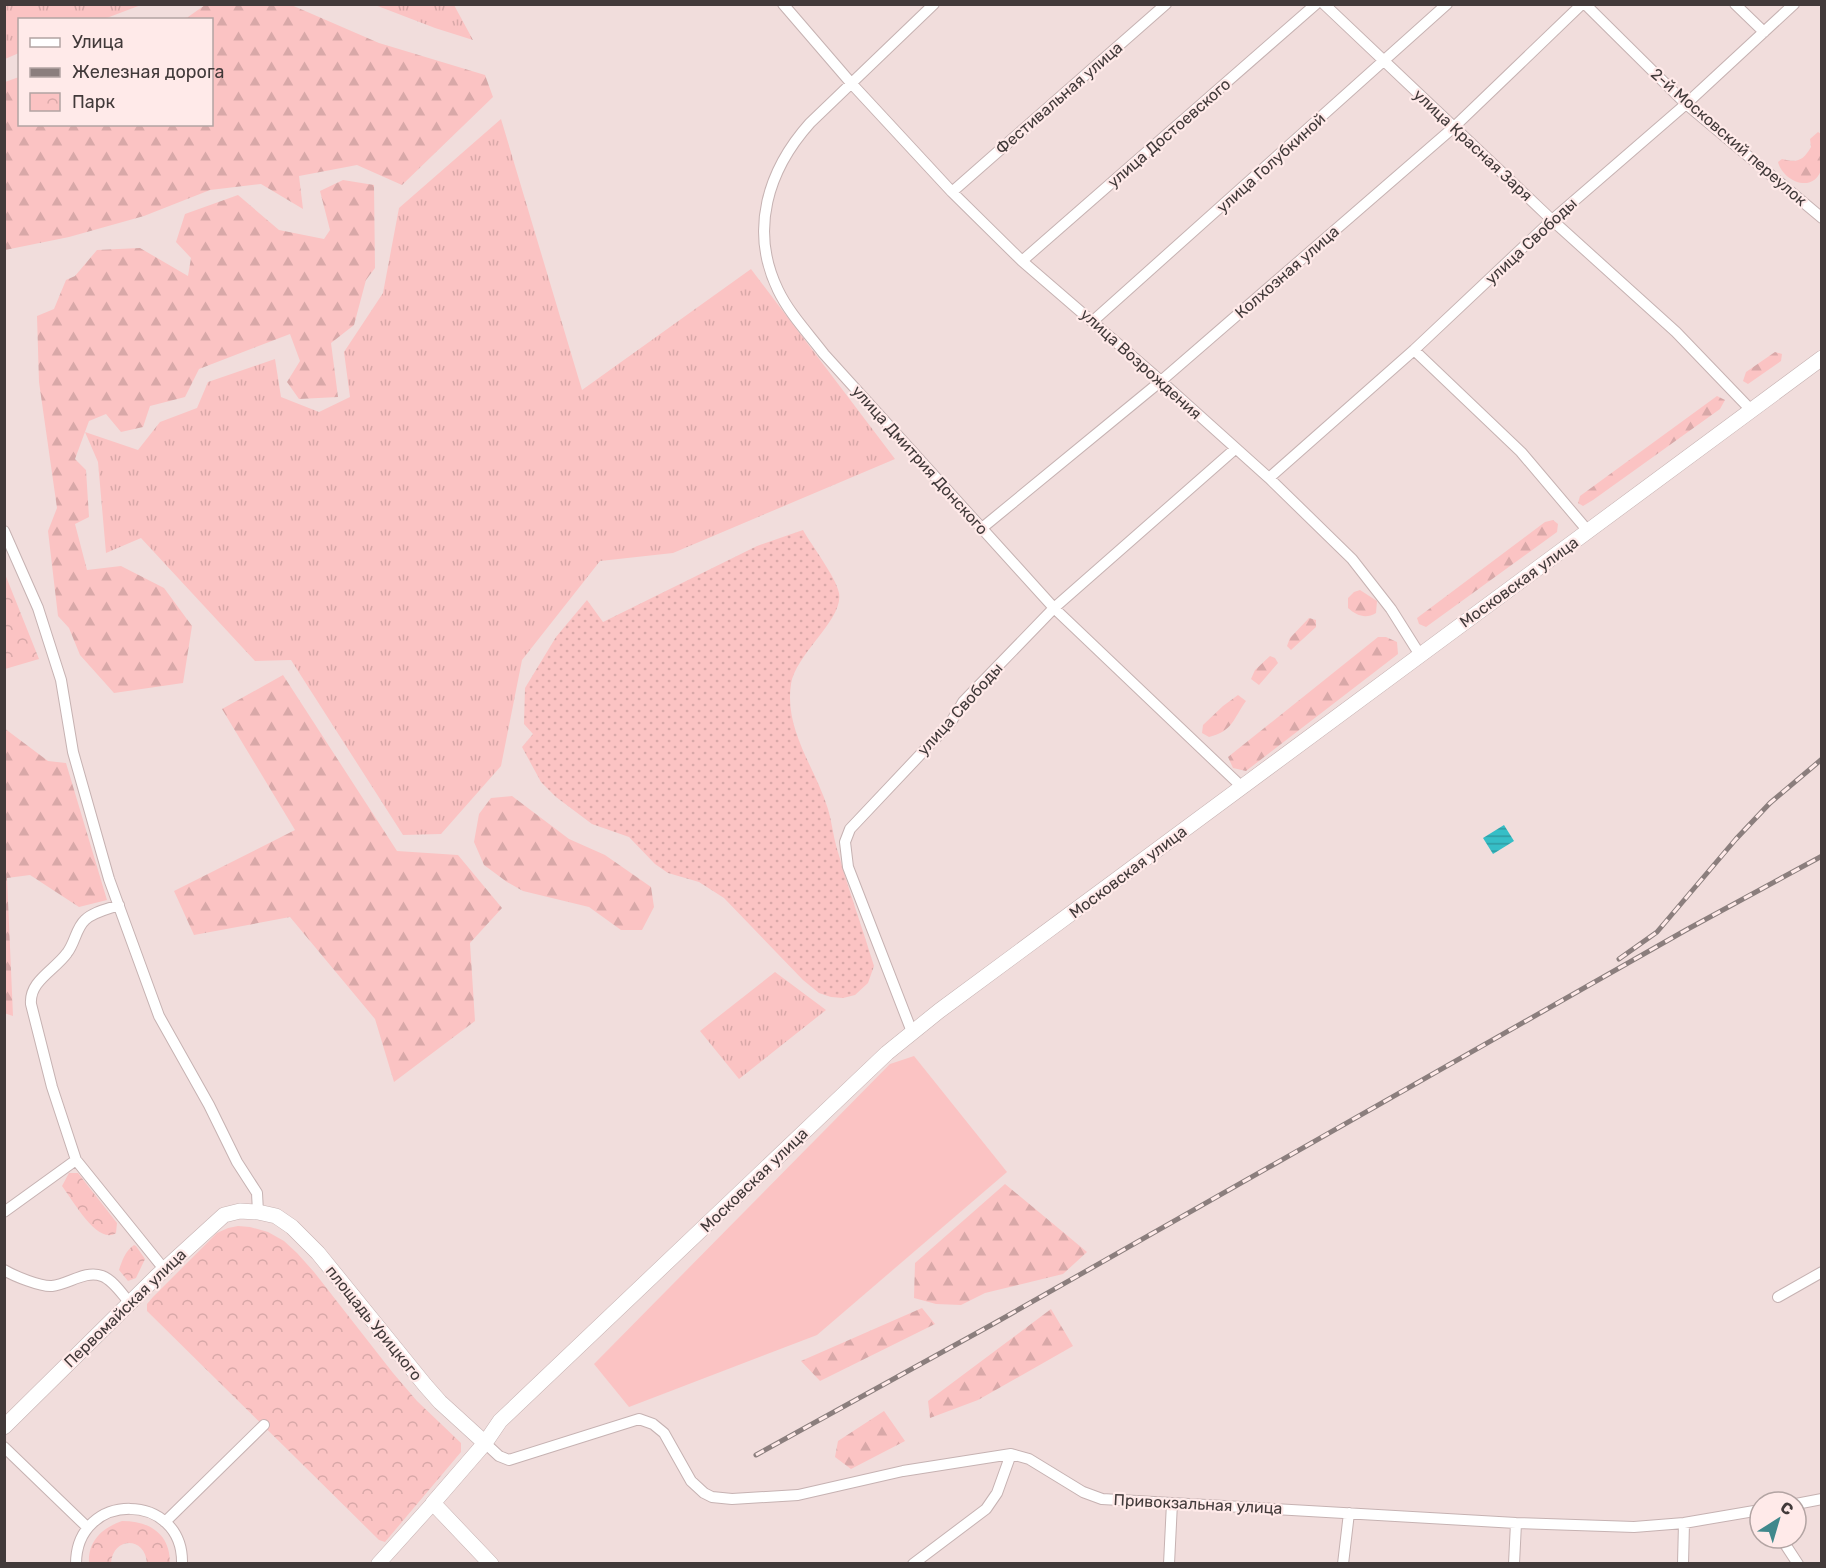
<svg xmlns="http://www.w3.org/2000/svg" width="1826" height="1568" viewBox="0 0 1826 1568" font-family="Rubik,sans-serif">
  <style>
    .grass { fill: url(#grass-tufts) }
    .forest { fill: url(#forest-firs) }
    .park { fill: url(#park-crowns) }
    .garden { fill: url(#garden-dots) }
    .pitch { fill: #fbc3c3 }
    .water { fill: url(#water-rules) }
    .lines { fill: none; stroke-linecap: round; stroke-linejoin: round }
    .minor-casing { stroke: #c6b2b2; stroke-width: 12 }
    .tertiary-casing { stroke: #c6b2b2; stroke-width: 15 }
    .secondary-casing { stroke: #c6b2b2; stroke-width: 16 }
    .minor { stroke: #fff; stroke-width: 10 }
    .tertiary { stroke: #fff; stroke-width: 14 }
    .secondary { stroke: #fff; stroke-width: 15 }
    .rail-casing { stroke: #8b7e7d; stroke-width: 5 }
    .rail { stroke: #ffeae9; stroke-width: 3; stroke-dasharray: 9; stroke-linecap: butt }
    .labels { text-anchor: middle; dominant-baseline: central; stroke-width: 4.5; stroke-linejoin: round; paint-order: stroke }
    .street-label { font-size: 16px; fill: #423a3a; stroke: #ffeae9 }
  </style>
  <defs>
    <pattern id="grass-tufts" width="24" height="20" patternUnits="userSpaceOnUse" patternTransform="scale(1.5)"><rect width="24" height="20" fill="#fbc3c3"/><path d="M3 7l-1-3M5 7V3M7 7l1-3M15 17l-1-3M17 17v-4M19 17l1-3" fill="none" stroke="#d8a8a8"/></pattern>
    <pattern id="forest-firs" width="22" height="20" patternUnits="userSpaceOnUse" patternTransform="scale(1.5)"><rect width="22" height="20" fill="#fbc3c3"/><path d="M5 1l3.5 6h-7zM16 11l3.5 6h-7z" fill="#d8a8a8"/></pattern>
    <pattern id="park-crowns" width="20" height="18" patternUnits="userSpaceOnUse" patternTransform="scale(1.5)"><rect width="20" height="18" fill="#fbc3c3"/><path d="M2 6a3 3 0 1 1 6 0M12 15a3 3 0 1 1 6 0" fill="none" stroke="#d8a8a8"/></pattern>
    <pattern id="garden-dots" width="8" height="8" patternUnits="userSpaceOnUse" patternTransform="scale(1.5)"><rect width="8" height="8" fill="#fbc3c3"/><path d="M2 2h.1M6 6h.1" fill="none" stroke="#d8a8a8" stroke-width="1.8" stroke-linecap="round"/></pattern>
    <pattern id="water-rules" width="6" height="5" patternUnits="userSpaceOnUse" patternTransform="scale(1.5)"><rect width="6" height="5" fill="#36bec6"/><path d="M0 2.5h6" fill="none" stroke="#2f9ba2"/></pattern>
  </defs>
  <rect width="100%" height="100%" fill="#f1dddc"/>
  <!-- grass -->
  <path class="grass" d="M 5,4 L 141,4 L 141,5 L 104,19 L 20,20 L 19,53 L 5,59 Z
    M 375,5 L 454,5 L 473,40 L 435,28 Z
    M 501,119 L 582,390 L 751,269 L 895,459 L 673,553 L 600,561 L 522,660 L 501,766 L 441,834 L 403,835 L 291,660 L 255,661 L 141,538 L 106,553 L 98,462 L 85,432 L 138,450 L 160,422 L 197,408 L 208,382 L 275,359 L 281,397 L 319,412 L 350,397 L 344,352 L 383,293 L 399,208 Z
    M 775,972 L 826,1010 L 739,1079 L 700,1031 Z"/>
  <!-- forest -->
  <path class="forest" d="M 289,4 L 379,43 L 485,75 L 493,97 L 402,185 L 357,165 L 299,176 L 303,209 L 261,184 L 210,190 L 144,216 L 69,237 L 5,250 L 5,82 L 19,77 L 20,124 L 212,124 L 212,20 L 181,19 L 188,17 L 205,5 Z
    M 1818,132 L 1821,134 C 1822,144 1824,157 1822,167 C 1815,195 1783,182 1778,162 L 1782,159 C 1797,163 1803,161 1811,147 L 1810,139 Z
    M 343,180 L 374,185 L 375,268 L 366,280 L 354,325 L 331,343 L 338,397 L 299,399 L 287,382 L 300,361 L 290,334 L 199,369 L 185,397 L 150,406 L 143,427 L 121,432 L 106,414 L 89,421 L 75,459 L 86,470 L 89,517 L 75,524 L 87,570 L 121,566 L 164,588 L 192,626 L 183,683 L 114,693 L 80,655 L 69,628 L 58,616 L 48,531 L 57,508 L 39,382 L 37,316 L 54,309 L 66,280 L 75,276 L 97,250 L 140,248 L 188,276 L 191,258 L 176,242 L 185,214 L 238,195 L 279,230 L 324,239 L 330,230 L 320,191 Z
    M 1775,352 L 1782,354 L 1781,361 L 1748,384 L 1743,381 L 1746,372 Z
    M 1717,396 L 1725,400 L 1720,409 L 1593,500 L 1583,506 L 1578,503 L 1580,496 Z
    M 1553,520 L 1558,524 L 1557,532 L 1426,627 L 1419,624 L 1417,618 L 1545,522 Z
    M 1360,590 L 1377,601 L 1376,613 C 1366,619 1357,616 1348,608 L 1348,598 L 1354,592 Z
    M 1309,618 L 1316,620 L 1316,627 L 1291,650 L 1287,646 L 1290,638 Z
    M 1378,637 L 1386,637 L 1397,642 L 1398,654 L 1246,771 L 1233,768 L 1228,757 Z
    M 1270,656 L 1275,658 L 1278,663 L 1259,685 L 1251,679 L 1255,670 Z
    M 283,675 L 397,851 L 458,855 L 502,908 L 470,943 L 475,1021 L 394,1082 L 375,1019 L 290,917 L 194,935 L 174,891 L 295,830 L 222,709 Z
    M 1238,695 L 1246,701 C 1233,719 1233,731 1209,737 L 1202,733 L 1203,725 L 1223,706 Z
    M 4,728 L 48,761 L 66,763 L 107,900 L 79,907 L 30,875 L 7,878 L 13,1016 L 4,1013 Z
    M 512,796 L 569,839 L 605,855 L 651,887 L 654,907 L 642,930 L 621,930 L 589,907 L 523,891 L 507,882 L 484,865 L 474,842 L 479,814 L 491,798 Z
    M 1005,1184 L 1087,1252 L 1063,1274 L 985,1293 L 961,1305 L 936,1304 L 914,1298 L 915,1263 Z
    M 922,1308 L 935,1324 L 820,1381 L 801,1361 Z
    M 1051,1309 L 1073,1346 L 978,1400 L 930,1418 L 928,1401 Z
    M 884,1411 L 905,1441 L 851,1469 L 835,1457 L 838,1441 Z"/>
  <!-- park -->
  <path class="park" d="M 5,574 L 39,659 L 5,669 L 4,669 Z
    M 69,1173 L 78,1173 L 117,1223 L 116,1233 C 98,1246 72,1199 62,1186 Z
    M 238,1226 L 250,1227 L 268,1232 L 284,1241 L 297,1253 L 314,1272 L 393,1373 L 417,1401 L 461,1443 L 461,1452 L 385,1542 L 379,1540 L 147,1311 L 147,1304 L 153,1297 L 217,1233 L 228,1228 Z
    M 134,1245 L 136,1246 L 145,1259 L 136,1278 L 128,1281 L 119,1270 C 122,1261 125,1251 134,1245 Z
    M 122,1521 C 150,1521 170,1534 170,1563 L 147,1563 C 145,1536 113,1537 111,1563 L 89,1563 C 88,1541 102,1528 122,1521 Z"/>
  <!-- garden -->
  <path class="garden" d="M 803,530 C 812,546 836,577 839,593 C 844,619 796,653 791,684 C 784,730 815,767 828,809 C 832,822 833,836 837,849 C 848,888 862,927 874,966 L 868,983 L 855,995 L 843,998 L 831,997 L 819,993 L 803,980 L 724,898 L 699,882 L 668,873 L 655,864 L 629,837 L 592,824 L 556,797 L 541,782 L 522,747 L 533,734 L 524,724 L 525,688 L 556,637 L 587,600 L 603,622 L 757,546 Z"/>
  <!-- pitch -->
  <path class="pitch" d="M 914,1056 L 1007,1172 L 817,1335 L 629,1407 L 594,1364 L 890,1064 Z"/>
  <!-- water -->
  <path class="water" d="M 1504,825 L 1514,841 L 1493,854 L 1483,838 Z"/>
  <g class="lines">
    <defs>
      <path id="minor" d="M 783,4 L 851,83 L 952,192 L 1022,261 L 1161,381 L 1269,478 L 1352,559 L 1391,609 L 1420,655
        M 934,4 L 810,123 C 768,170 749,230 778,290 C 789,313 808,333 824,354 L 1054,608 L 1242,787
        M 1324,4 L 1552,220 L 1676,332 L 1752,411
        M 1585,4 L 1686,104 L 1822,218
        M 1735,4 L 1764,32
        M 952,192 L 1166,4
        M 1022,261 L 1316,4
        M 1093,321 L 1447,4
        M 1414,350 L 1521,452 L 1588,531
        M 1269,478 L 1414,350 L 1552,220 L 1686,104 L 1794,4
        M 982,528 L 1161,381 L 1454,127 L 1582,4
        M 4,531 L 38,608 L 61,680 L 73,752 L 109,879 L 159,1016 L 209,1105 L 237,1162 L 257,1193 L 258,1212
        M 119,905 C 108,909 93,912 85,920 C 76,928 75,943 67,953 C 55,970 29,981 31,1004 L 52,1087 L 76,1160 L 164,1269
        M 912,1032 L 848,867 L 845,842 L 850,829 L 951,722 L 963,702 L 1054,608 L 1235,449
        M 4,1212 L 76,1160
        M 4,1270 C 14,1276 41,1287 52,1286 C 69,1284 85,1270 102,1276 C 113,1280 122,1294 129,1302
        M 1778,1297 L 1822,1272
        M 485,1443 L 499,1456 L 509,1460 L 639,1419 L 653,1424 L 664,1433 L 691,1481 L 704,1493 L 712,1497 L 732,1499 L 798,1495 L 903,1471 L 1011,1454 L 1029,1459 L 1083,1492 L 1102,1499 L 1516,1523 L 1634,1527 L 1684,1523 L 1760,1510
        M 4,1447 L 87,1527
        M 1796,1504 L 1822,1499
        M 165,1522 L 264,1425
        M 1781,1538 L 1798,1564
        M 76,1564 C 76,1490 184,1491 182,1564
        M 913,1564 L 986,1509 L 997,1493 L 1011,1454
        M 1169,1564 L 1172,1503
        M 1343,1564 L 1349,1513
        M 1514,1564 L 1516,1523
        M 1683,1564 L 1684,1523"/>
      <path id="tertiary" d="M 378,1564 L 433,1503"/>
      <path id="secondary" d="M 4,1427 L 156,1277 L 224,1215 L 240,1211 L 258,1212 L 276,1216 L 292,1227 L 318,1253 L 425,1385 L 440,1402 L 485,1443
        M 491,1564 L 433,1503 L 485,1443 L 500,1421 L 887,1053 L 939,1011 L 1822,358"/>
    </defs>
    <!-- minor casing -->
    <use href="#minor" class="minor-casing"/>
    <!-- tertiary casing -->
    <use href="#tertiary" class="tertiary-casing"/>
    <!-- secondary casing -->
    <use href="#secondary" class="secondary-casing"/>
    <!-- minor -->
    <use href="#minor" class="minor"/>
    <!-- tertiary -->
    <use href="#tertiary" class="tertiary"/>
    <!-- secondary -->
    <use href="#secondary" class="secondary"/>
    <defs>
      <path id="rail" d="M 1619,959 L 1657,932 L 1736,839 L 1770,803 L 1822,759
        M 756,1455 L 993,1324 L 1686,930 L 1822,856"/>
    </defs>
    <!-- rail casing -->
    <use href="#rail" class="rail-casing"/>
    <!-- rail -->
    <use href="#rail" class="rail"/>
  </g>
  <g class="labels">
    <!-- street labels -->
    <g class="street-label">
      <text transform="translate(1059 98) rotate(-41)">Фестивальная улица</text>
      <text transform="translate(1169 133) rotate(-41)">улица Достоевского</text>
      <text transform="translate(1729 137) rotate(41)">2-й Московский переулок</text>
      <text transform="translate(1473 145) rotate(43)">улица Красная Заря</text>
      <text transform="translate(1271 163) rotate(-42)">улица Голубкиной</text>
      <text transform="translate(1531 241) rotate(-43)">улица Свободы</text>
      <text transform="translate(1287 272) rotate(-41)">Колхозная улица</text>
      <text transform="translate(1141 364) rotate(42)">улица Возрождения</text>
      <text transform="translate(920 460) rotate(48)">улица Дмитрия Донского</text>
      <text transform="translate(1519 582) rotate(-36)">Московская улица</text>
      <text transform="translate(960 709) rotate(-48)">улица Свободы</text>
      <text transform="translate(1128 872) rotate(-37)">Московская улица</text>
      <text transform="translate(754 1180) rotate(-44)">Московская улица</text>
      <text transform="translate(125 1308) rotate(-44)">Первомайская улица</text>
      <text transform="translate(374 1323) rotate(51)">площадь Урицкого</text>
      <text transform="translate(1198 1504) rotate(3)">Привокзальная улица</text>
    </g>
  </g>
  <!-- border -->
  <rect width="1826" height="1568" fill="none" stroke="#423a3a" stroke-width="12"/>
  <!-- legend -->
  <rect x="18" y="18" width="195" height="108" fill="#ffeae9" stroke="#b3a4a3" stroke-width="1.5"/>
  <rect x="30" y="38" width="30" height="9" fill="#ffffff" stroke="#b3a4a3" stroke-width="1.5"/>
  <text x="72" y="48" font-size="18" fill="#423a3a">Улица</text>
  <rect x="30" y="68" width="30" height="9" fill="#8b7e7d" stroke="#b3a4a3" stroke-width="1.5"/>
  <text x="72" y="78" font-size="18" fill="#423a3a">Железная дорога</text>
  <rect x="30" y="93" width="30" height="18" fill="url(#park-crowns)" stroke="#b3a4a3" stroke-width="1.5"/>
  <text x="72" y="108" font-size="18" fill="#423a3a">Парк</text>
  <!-- north arrow -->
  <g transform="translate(1778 1520) rotate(37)"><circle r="28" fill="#ffeae9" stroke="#b3a4a3" stroke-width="1.5"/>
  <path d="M0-4.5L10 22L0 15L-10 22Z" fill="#40888c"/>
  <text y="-9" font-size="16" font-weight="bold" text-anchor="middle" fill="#423a3a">С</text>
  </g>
</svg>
